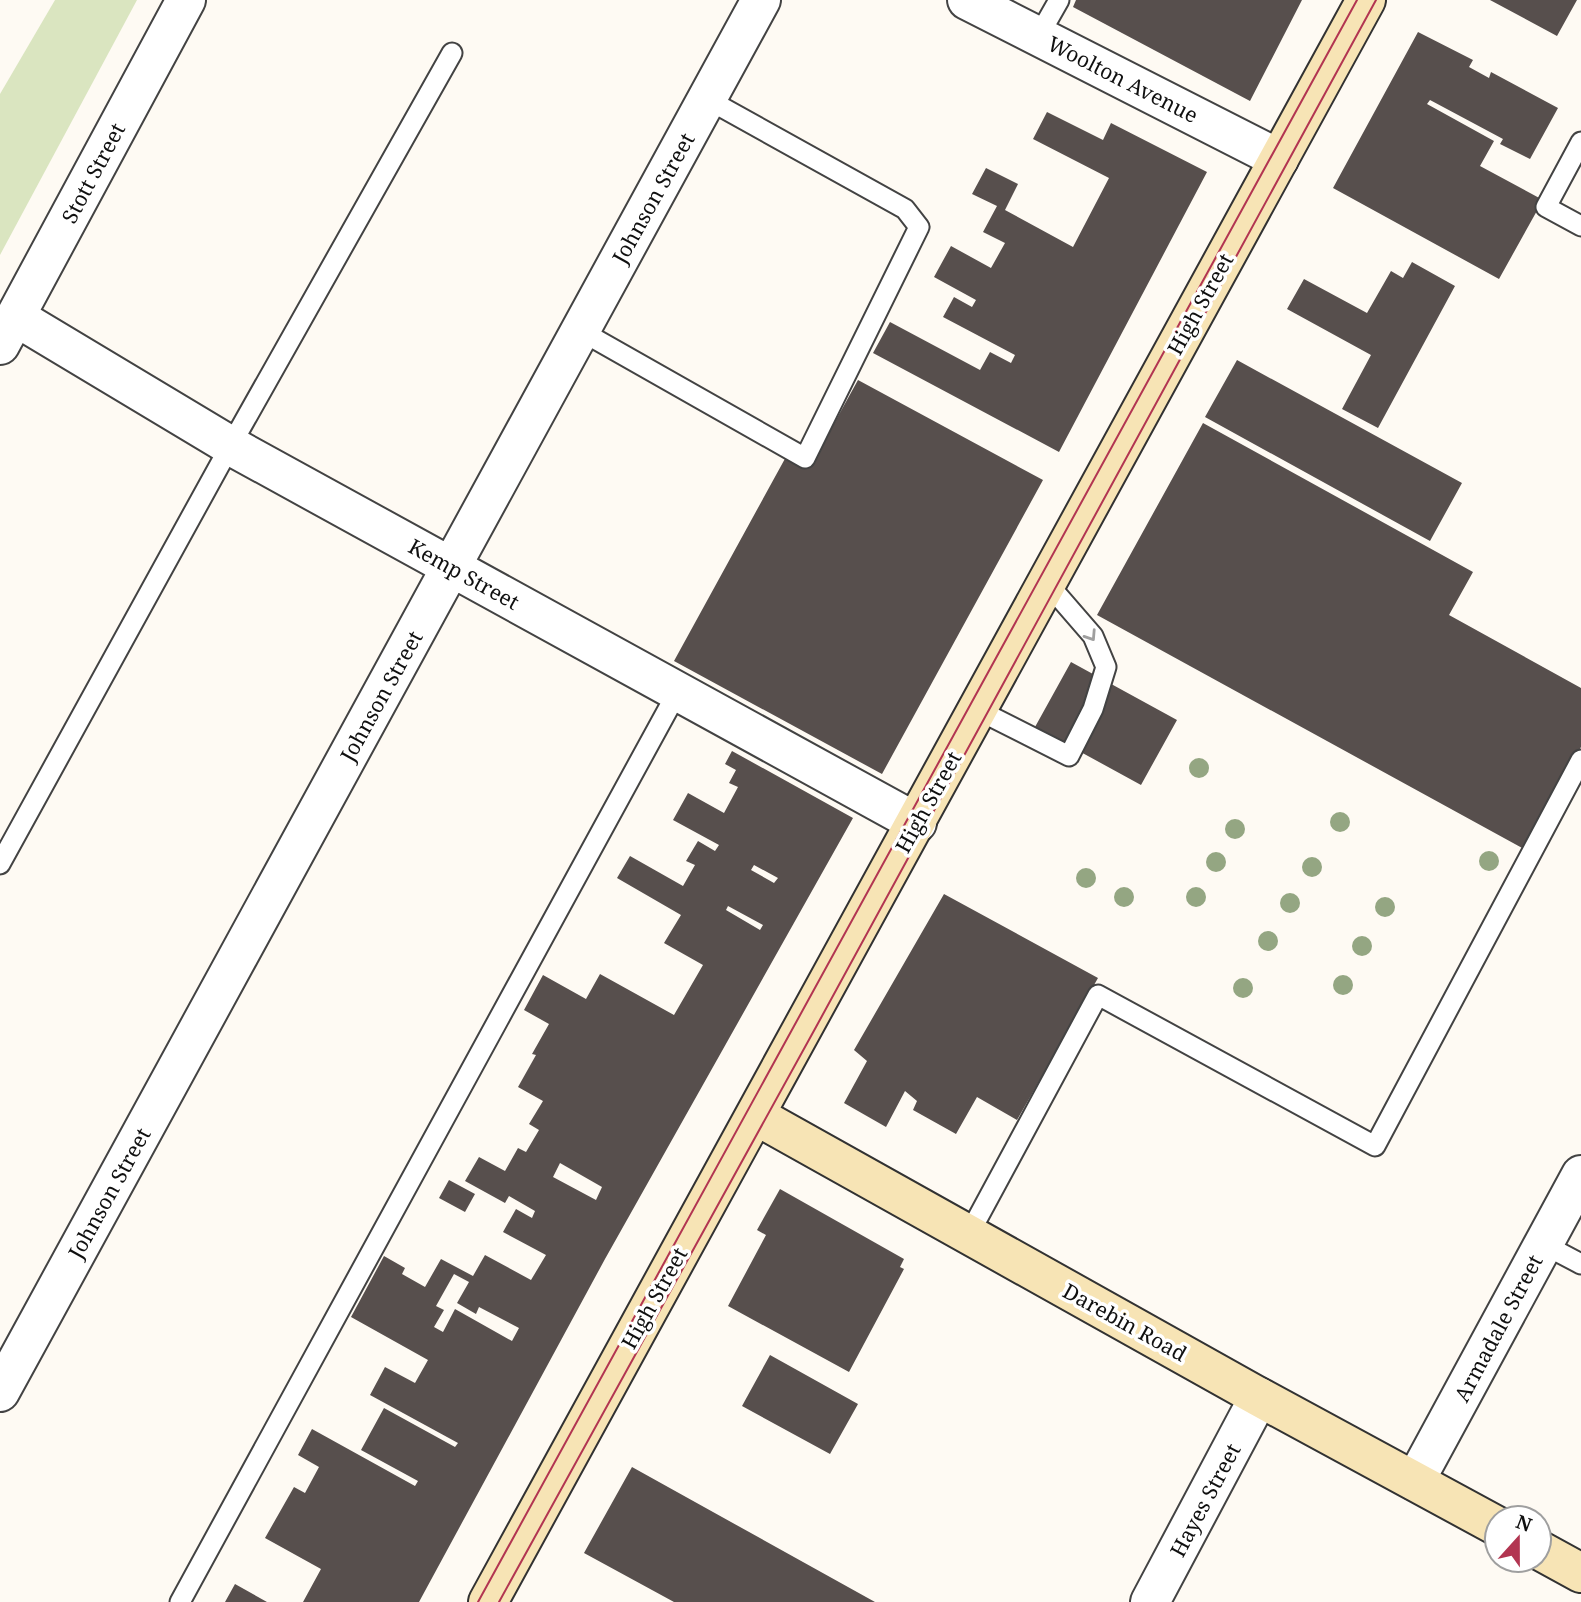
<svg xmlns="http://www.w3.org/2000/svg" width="1581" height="1602" viewBox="0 0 1581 1602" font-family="'Noto Serif',serif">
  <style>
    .green { fill: #dae5c0 }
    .building { fill: #574f4d; fill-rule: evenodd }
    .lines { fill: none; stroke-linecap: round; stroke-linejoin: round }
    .lane-casing { stroke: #434343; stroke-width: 23 }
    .street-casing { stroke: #434343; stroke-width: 42 }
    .secondary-casing { stroke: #323232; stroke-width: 42 }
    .lane { stroke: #fff; stroke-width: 19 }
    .street { stroke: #fff; stroke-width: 38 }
    .secondary { stroke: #f7e4b5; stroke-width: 38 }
    .tram { stroke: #b23551; stroke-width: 2 }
    .tree { fill: #94a682 }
    .oneway { stroke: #9f9f9f }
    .labels { text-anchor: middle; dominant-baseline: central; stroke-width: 7; stroke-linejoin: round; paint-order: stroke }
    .street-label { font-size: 21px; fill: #101010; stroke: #fff }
  </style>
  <rect width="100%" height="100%" fill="#fefaf3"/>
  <!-- green -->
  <path class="green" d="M 55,0 L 137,0 L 0,255 L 0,94 Z"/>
  <!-- building -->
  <path class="building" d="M 1076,0 L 1302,0 L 1250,101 L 1073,7 Z
    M 1490,0 L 1577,0 L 1557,36 Z
    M 1418,32 L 1473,60 L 1469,67 L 1489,78 L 1491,72 L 1558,108 L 1530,159 L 1500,144 L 1503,139 L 1430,100 L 1427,104 L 1494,141 L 1480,166 L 1543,200 L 1499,279 L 1333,188 Z
    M 1047,112 L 1103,140 L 1111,123 L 1207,172 L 1059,452 L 873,353 L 890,322 L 980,370 L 990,352 L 1011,363 L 1015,355 L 943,317 L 954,297 L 972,307 L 976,300 L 934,277 L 951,246 L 991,268 L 1005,243 L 983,232 L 997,206 L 972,194 L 986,168 L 1018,184 L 1005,210 L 1073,247 L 1109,178 L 1033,139 Z
    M 1412,262 L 1455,286 L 1378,428 L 1342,409 L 1371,355 L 1287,309 L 1304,279 L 1367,313 L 1391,271 L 1403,278 Z
    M 1237,360 L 1462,483 L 1430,541 L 1205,417 Z
    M 858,380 L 1043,480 L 882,774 L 674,661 L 787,455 L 810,467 Z
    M 1203,423 L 1473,572 L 1449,615 L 1581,688 L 1581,747 L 1524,849 L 1097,615 Z
    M 1071,662 L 1177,720 L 1141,785 L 1035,727 Z
    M 732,751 L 853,818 L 605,1259 L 419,1602 L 303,1602 L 321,1569 L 265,1538 L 294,1487 L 305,1493 L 319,1467 L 298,1455 L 312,1429 L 415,1486 L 418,1481 L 361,1450 L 384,1408 L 455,1447 L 458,1443 L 370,1395 L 385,1367 L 415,1383 L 428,1360 L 351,1317 L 384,1256 L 405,1268 L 402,1274 L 425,1287 L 441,1259 L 473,1276 L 485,1255 L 531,1280 L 546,1255 L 503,1232 L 516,1209 L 532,1218 L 535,1211 L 509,1196 L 505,1203 L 465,1181 L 479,1157 L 505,1171 L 518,1148 L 526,1152 L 539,1130 L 529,1124 L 543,1101 L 518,1087 L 536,1055 L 532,1054 L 549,1024 L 524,1010 L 543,975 L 586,999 L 600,974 L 674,1015 L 703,965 L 664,943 L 681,915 L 617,878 L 630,856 L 683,886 L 695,865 L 686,861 L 698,841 L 715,851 L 719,845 L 673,820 L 688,793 L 724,813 L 738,787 L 729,783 L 736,770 L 725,764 ZM 754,865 L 778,878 L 774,883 L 751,870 ZM 728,906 L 763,925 L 760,930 L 726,910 ZM 560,1163 L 602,1187 L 596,1200 L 553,1177 ZM 454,1274 L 469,1282 L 457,1303 L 476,1314 L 479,1307 L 519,1328 L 512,1341 L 455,1309 L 443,1332 L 434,1327 L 444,1310 L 436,1306 Z
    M 944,894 L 1098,978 L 1017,1120 L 977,1097 L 956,1134 L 913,1110 L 917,1101 L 905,1091 L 886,1127 L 844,1103 L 867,1061 L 854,1050 Z
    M 449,1180 L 475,1194 L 465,1212 L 439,1198 Z
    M 780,1189 L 904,1259 L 900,1267 L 904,1269 L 849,1372 L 728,1306 L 766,1235 L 757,1230 Z
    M 770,1355 L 858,1404 L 830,1454 L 742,1406 Z
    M 632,1467 L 875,1602 L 674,1602 L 584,1553 Z
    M 235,1584 L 267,1602 L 225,1602 Z"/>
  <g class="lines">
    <defs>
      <path id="lane" d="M 1038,37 L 1059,0
        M 1581,142 L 1546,207 L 1581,226
        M 581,331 L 805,458 L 919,227 L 905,209 L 707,99
        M 978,710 L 1069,756 L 1093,709 L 1106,667 L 1093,636 L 1054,591 L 1046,586
        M 0,864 L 223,459 L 452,53
        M 969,1234 L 1098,995 L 1375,1146 L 1581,760
        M 1543,1244 L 1581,1264
        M 180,1602 L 678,691"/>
      <path id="street" d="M 967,0 L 1279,159
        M 16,317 L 231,446 L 917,823
        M 0,345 L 186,0
        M 0,1392 L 761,0
        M 1415,1481 L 1581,1175
        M 1150,1602 L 1259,1397"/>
      <path id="secondary" d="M 755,1115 L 1259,1397 L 1497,1526
        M 1539,1550 L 1581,1573
        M 488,1602 L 1366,0"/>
    </defs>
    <!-- lane casing -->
    <use href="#lane" class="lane-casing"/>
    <!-- street casing -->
    <use href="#street" class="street-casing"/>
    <!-- secondary casing -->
    <use href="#secondary" class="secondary-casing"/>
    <!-- lane -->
    <use href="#lane" class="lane"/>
    <!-- street -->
    <use href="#street" class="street"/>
    <!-- secondary -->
    <use href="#secondary" class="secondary"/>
    <!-- tram -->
    <path class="tram" d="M 478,1602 L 1357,0
      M 499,1602 L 816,1027 L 1376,0"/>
  </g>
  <!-- trees -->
  <g class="tree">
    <circle cx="1199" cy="768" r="10"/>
    <circle cx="1340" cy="822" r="10"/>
    <circle cx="1235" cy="829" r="10"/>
    <circle cx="1489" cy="861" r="10"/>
    <circle cx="1216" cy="862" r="10"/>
    <circle cx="1312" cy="867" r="10"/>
    <circle cx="1086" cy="878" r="10"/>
    <circle cx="1124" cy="897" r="10"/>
    <circle cx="1196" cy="897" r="10"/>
    <circle cx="1290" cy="903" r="10"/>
    <circle cx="1385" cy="907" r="10"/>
    <circle cx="1268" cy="941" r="10"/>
    <circle cx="1362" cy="946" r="10"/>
    <circle cx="1343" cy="985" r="10"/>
    <circle cx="1243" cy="988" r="10"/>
  </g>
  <!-- one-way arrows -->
  <defs><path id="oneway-chevron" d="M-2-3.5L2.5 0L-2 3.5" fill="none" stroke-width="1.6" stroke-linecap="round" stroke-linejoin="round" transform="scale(1.75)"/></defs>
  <use class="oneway" href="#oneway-chevron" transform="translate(1091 636) rotate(57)"/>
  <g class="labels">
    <!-- street labels -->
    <g class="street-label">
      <text transform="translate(1123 79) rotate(27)">Woolton Avenue</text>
      <text transform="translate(93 173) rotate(-62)">Stott Street</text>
      <text transform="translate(653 198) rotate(-61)">Johnson Street</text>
      <text transform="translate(1200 304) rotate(-61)">High Street</text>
      <text transform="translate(464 574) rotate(29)">Kemp Street</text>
      <text transform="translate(381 696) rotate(-61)">Johnson Street</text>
      <text transform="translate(928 802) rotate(-61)">High Street</text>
      <text transform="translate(109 1193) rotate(-61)">Johnson Street</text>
      <text transform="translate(654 1298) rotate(-61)">High Street</text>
      <text transform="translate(1125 1322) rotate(29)">Darebin Road</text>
      <text transform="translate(1498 1328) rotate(-62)">Armadale Street</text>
      <text transform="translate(1205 1500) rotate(-62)">Hayes Street</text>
    </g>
  </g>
  <!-- north arrow -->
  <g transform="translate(1518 1539) rotate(21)"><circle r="33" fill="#ffffff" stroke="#9f9f9f" stroke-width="2"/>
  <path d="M0-5L12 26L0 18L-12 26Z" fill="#b23551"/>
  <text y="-10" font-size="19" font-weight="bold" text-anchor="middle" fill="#101010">N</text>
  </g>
</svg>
